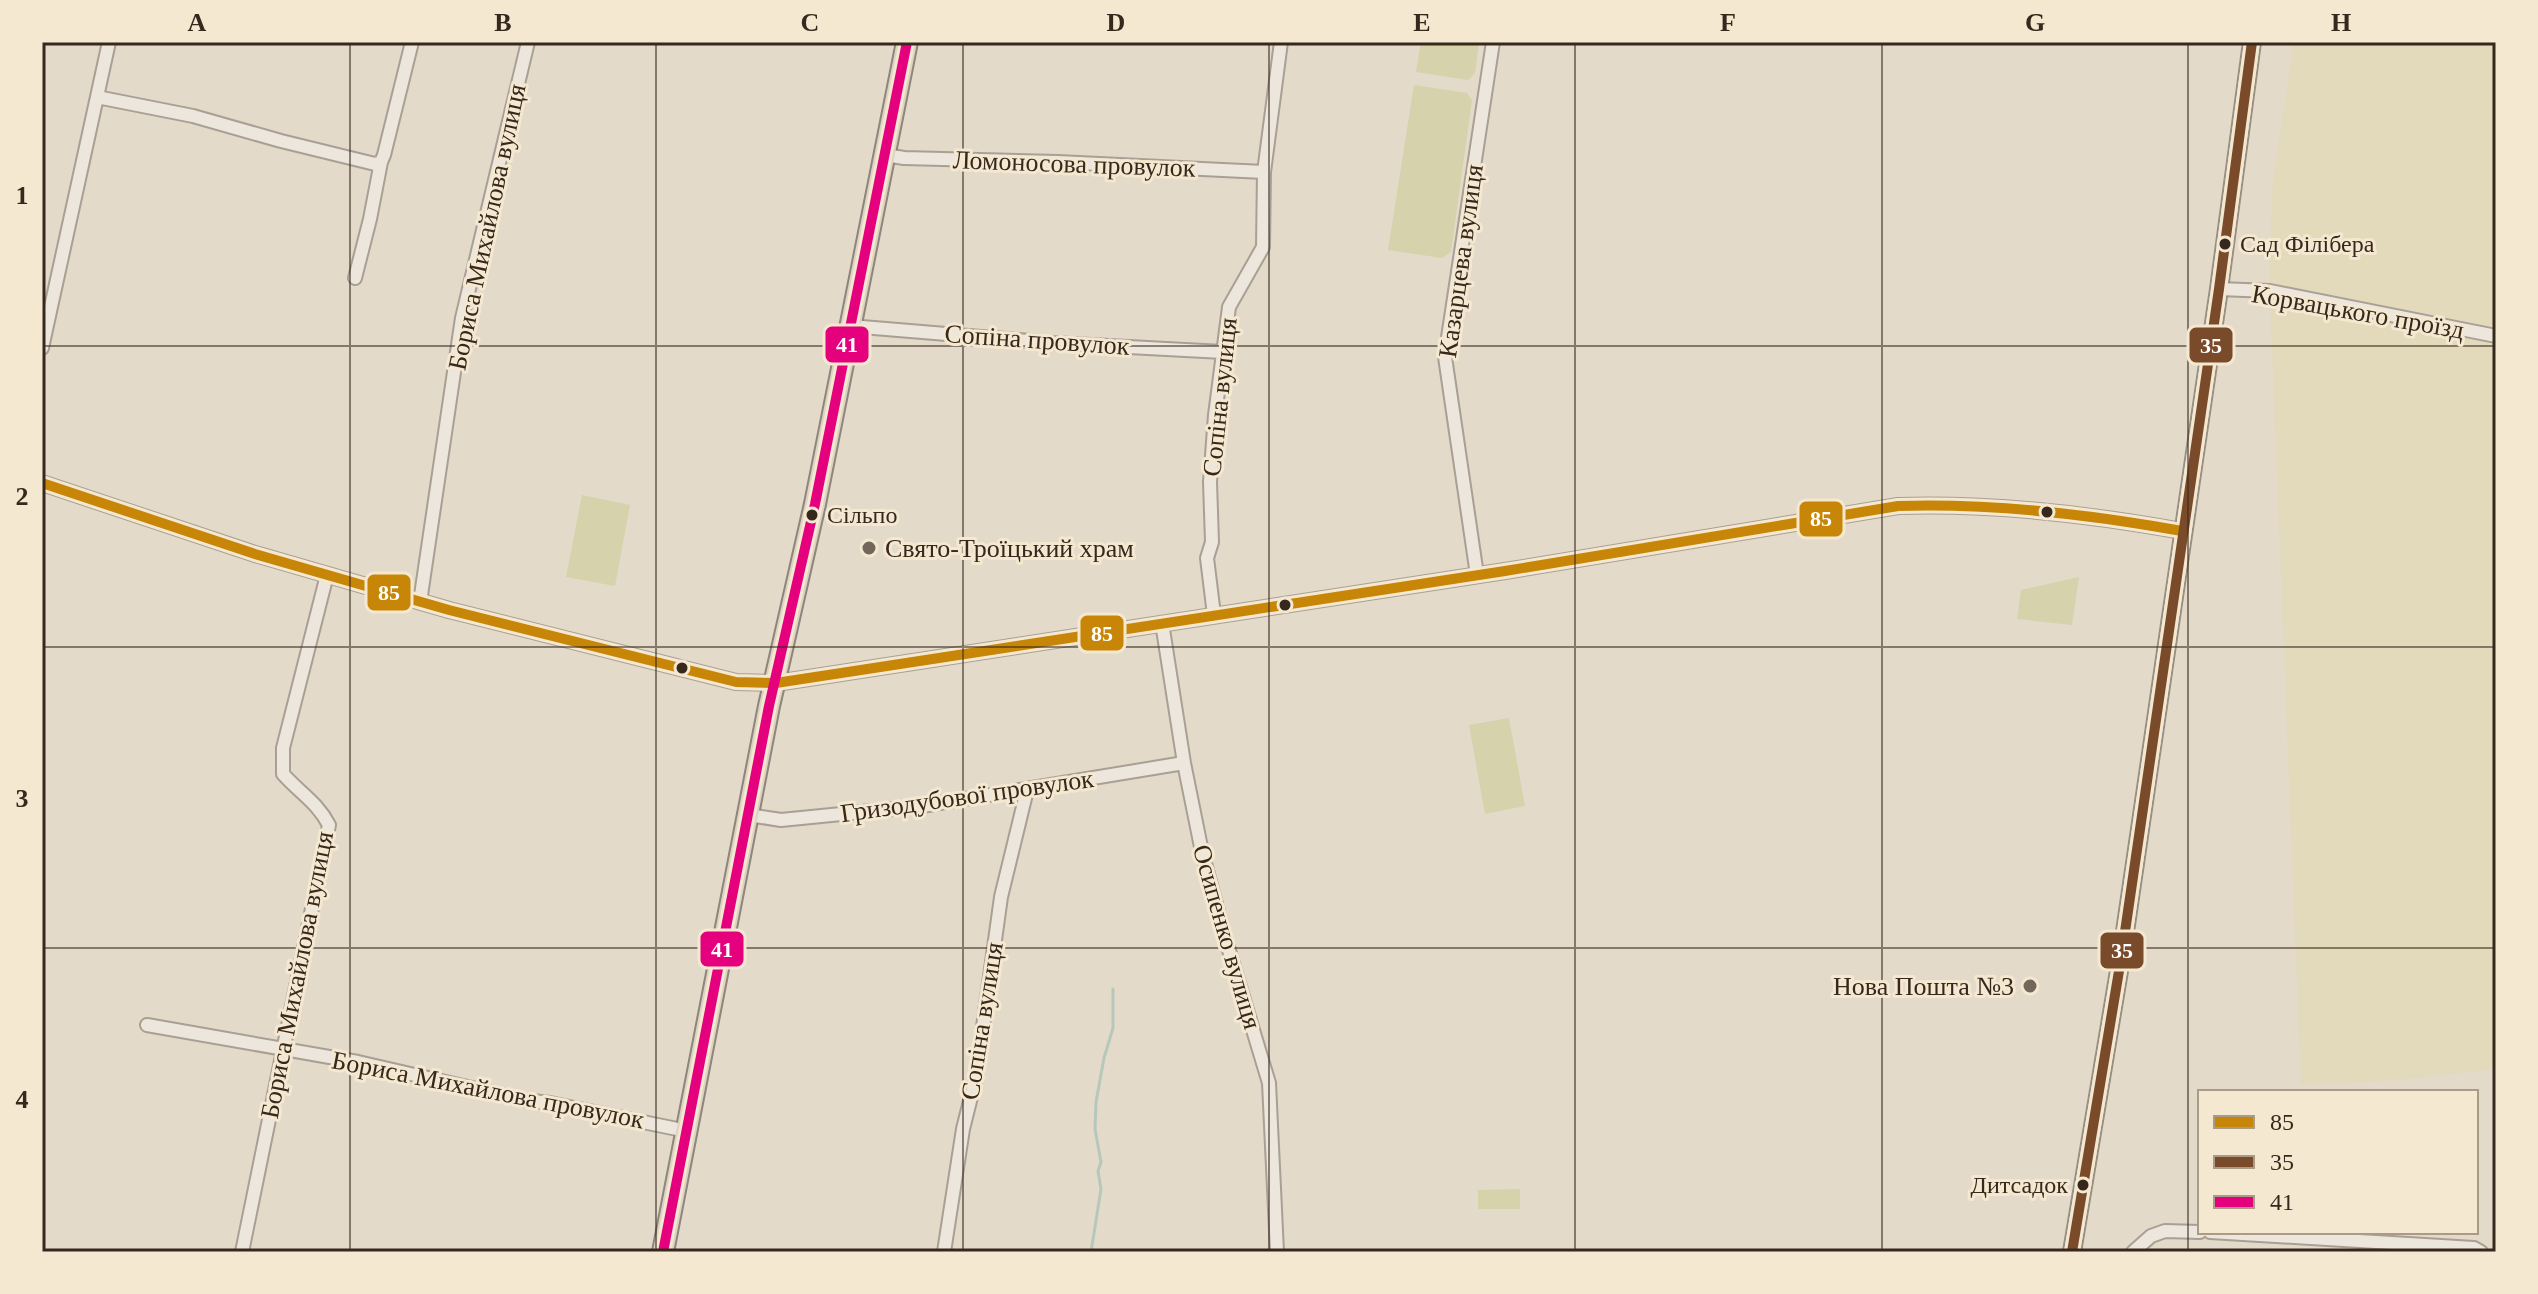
<svg xmlns="http://www.w3.org/2000/svg" width="2538" height="1294" viewBox="0 0 2538 1294" font-family="Georgia,serif">
  <style>
    .farmland { fill: #e3d9bb }
    .green { fill: #d5d2ac }
    .lines { fill: none; stroke-linecap: round; stroke-linejoin: round }
    .stream { stroke: #b6c8bc; stroke-width: 3 }
    .minor-casing { stroke: #a99f94; stroke-width: 16 }
    .tertiary-casing { stroke: #a99f94; stroke-width: 18 }
    .secondary-casing { stroke: #988f84; stroke-width: 20 }
    .trunk-casing { stroke: #8e857b; stroke-width: 24 }
    .minor { stroke: #ece6dc; stroke-width: 12 }
    .tertiary { stroke: #ece6dc; stroke-width: 14 }
    .secondary { stroke: #ece6dc; stroke-width: 16 }
    .trunk { stroke: #dcd3c4; stroke-width: 20 }
    .bus-1-casing { stroke: #f5e8d0; stroke-width: 16 }
    .bus-2-casing { stroke: #f5e8d0; stroke-width: 16 }
    .bus-3-casing { stroke: #f5e8d0; stroke-width: 16 }
    .bus-1 { stroke: #c78607; stroke-width: 10 }
    .bus-2 { stroke: #7a4b2a; stroke-width: 10 }
    .bus-3 { stroke: #e5007d; stroke-width: 10 }
    .grid { fill: none; stroke: #36281d; stroke-width: 2; stroke-opacity: 0.55 }
    .bus-dot { fill: #36281d; stroke: #f5e8d0; stroke-width: 3 }
    .poi-dot { fill: #73665a; stroke: #f5e8d0; stroke-width: 3 }
    .labels { text-anchor: middle; dominant-baseline: central; stroke-width: 6; stroke-linejoin: round; paint-order: stroke }
    .bus-label { font-size: 24px; fill: #36281d; stroke: #f5e8d0; text-anchor: start }
    .street-label { font-size: 26px; fill: #36281d; stroke: #f5e8d0 }
    .poi-label { font-size: 26px; fill: #36281d; stroke: #f5e8d0; text-anchor: start }
    .line-badge { stroke: #f5e8d0; stroke-width: 3 }
    .badge-label { font-size: 22px; text-anchor: middle; font-weight: bold; fill: #fff }
    .neatline { fill: none; stroke: #36281d; stroke-width: 3 }
    .grid-label { font-size: 26px; text-anchor: middle; font-weight: bold; fill: #36281d }
  </style>
  <rect width="100%" height="100%" fill="#e4daca"/>
  <!-- farmland -->
  <path class="farmland" d="M 2294,42 L 2496,42 L 2496,1069 L 2398,1080 L 2301,1085 L 2269,273 L 2273,181 Z"/>
  <!-- green -->
  <path class="green" d="M 1421,42 L 1479,42 L 1475,73 L 1468,80 L 1416,72 Z
    M 1414,85 L 1467,93 L 1472,100 L 1451,252 L 1442,258 L 1388,250 Z
    M 582,495 L 630,505 L 615,586 L 566,577 Z
    M 2079,577 L 2072,625 L 2017,619 L 2021,590 Z
    M 1509,718 L 1525,806 L 1485,814 L 1469,725 Z
    M 1520,1189 L 1520,1209 L 1478,1209 L 1478,1190 Z"/>
  <g class="lines">
    <!-- stream -->
    <path class="stream" d="M 1091,1252 L 1101,1189 L 1098,1171 L 1101,1162 L 1095,1129 L 1096,1102 L 1104,1058 L 1113,1028 L 1113,989"/>
    <defs>
      <path id="minor" d="M 97,97 L 193,116 L 281,141 L 375,164 L 381,162 L 384,155 L 412,42
        M 885,155 L 904,158 L 1058,162 L 1264,172
        M 355,278 L 370,219 L 381,162
        M 2219,289 L 2270,291 L 2496,336
        M 850,326 L 1053,343 L 1223,352
        M 42,348 L 109,42
        M 1477,575 L 1445,357 L 1493,42
        M 420,602 L 462,318 L 528,42
        M 1214,615 L 1207,558 L 1212,542 L 1210,482 L 1215,415 L 1229,307 L 1263,247 L 1264,172 L 1281,42
        M 1162,623 L 1184,763 L 1202,852 L 1225,937 L 1269,1083 L 1277,1252
        M 749,815 L 781,820 L 922,806 L 1184,763
        M 147,1025 L 358,1062 L 524,1100 L 550,1103 L 687,1131
        M 2210,1232 L 2474,1248 L 2481,1252
        M 242,1252 L 329,825 C 317,802 300,793 283,774 L 283,748 L 327,575
        M 944,1252 L 963,1129 L 976,1077 L 1001,897 L 1027,790
        M 2133,1252 L 2151,1236 L 2165,1231 L 2200,1232"/>
      <path id="tertiary" d="M 42,483 L 255,554 L 449,610 L 736,682 L 776,683 L 1505,571 L 1898,506 C 1994,503 2088,514 2182,531"/>
      <path id="secondary" d="M 2072,1252 L 2121,959 L 2219,289 L 2252,42"/>
      <path id="trunk" d="M 663,1252 L 769,706 L 815,504 L 907,42"/>
    </defs>
    <!-- minor casing -->
    <use href="#minor" class="minor-casing"/>
    <!-- tertiary casing -->
    <use href="#tertiary" class="tertiary-casing"/>
    <!-- secondary casing -->
    <use href="#secondary" class="secondary-casing"/>
    <!-- trunk casing -->
    <use href="#trunk" class="trunk-casing"/>
    <!-- minor -->
    <use href="#minor" class="minor"/>
    <!-- tertiary -->
    <use href="#tertiary" class="tertiary"/>
    <!-- secondary -->
    <use href="#secondary" class="secondary"/>
    <!-- trunk -->
    <use href="#trunk" class="trunk"/>
    <defs>
      <path id="bus-1" d="M 42,483 L 255,554 L 449,610 L 736,682 L 776,683 L 1505,571 L 1898,506 C 1994,503 2088,514 2182,531"/>
      <path id="bus-2" d="M 2072,1252 L 2121,959 L 2219,289 L 2252,42"/>
      <path id="bus-3" d="M 663,1252 L 769,706 L 815,504 L 907,42"/>
    </defs>
    <!-- bus-1 casing -->
    <use href="#bus-1" class="bus-1-casing"/>
    <!-- bus-2 casing -->
    <use href="#bus-2" class="bus-2-casing"/>
    <!-- bus-3 casing -->
    <use href="#bus-3" class="bus-3-casing"/>
    <!-- bus-1 -->
    <use href="#bus-1" class="bus-1"/>
    <!-- bus-2 -->
    <use href="#bus-2" class="bus-2"/>
    <!-- bus-3 -->
    <use href="#bus-3" class="bus-3"/>
  </g>
  <!-- grid -->
  <path class="grid" d="M 350,42 L 350,1252M 656,42 L 656,1252M 963,42 L 963,1252M 1269,42 L 1269,1252M 1575,42 L 1575,1252M 1882,42 L 1882,1252M 2188,42 L 2188,1252M 42,346 L 2496,346M 42,647 L 2496,647M 42,948 L 2496,948"/>
  <!-- markers -->
  <g class="bus-dot">
    <circle cx="2225" cy="244" r="7"/>
    <circle cx="2047" cy="512" r="7"/>
    <circle cx="812" cy="515" r="7"/>
    <circle cx="1285" cy="605" r="7"/>
    <circle cx="682" cy="668" r="7"/>
    <circle cx="2083" cy="1185" r="7"/>
  </g>
  <g class="poi-dot">
    <circle cx="869" cy="548" r="8"/>
    <circle cx="2030" cy="986" r="8"/>
  </g>
  <g class="labels">
    <!-- bus labels -->
    <g class="bus-label">
      <text x="2240" y="244">Сад Філібера</text>
      <text x="827" y="515">Сільпо</text>
      <text x="2068" y="1185" text-anchor="end">Дитсадок</text>
    </g>
    <!-- street labels -->
    <g class="street-label">
      <text transform="translate(1074 164) rotate(2)">Ломоносова провулок</text>
      <text transform="translate(487 227) rotate(-78)">Бориса Михайлова вулиця</text>
      <text transform="translate(1461 261) rotate(-82)">Казарцева вулиця</text>
      <text transform="translate(2358 312) rotate(10)">Корвацького проїзд</text>
      <text transform="translate(1037 340) rotate(4)">Сопіна провулок</text>
      <text transform="translate(1220 397) rotate(-84)">Сопіна вулиця</text>
      <text transform="translate(967 796) rotate(-8)">Гризодубової провулок</text>
      <text transform="translate(1227 937) rotate(74)">Осипенко вулиця</text>
      <text transform="translate(297 975) rotate(-79)">Бориса Михайлова вулиця</text>
      <text transform="translate(982 1021) rotate(-81)">Сопіна вулиця</text>
      <text transform="translate(488 1090) rotate(11)">Бориса Михайлова провулок</text>
    </g>
    <!-- poi labels -->
    <g class="poi-label">
      <text x="885" y="548">Свято-Троїцький храм</text>
      <text x="2014" y="986" text-anchor="end">Нова Пошта №3</text>
    </g>
  </g>
  <g class="line-badge">
    <rect x="824" y="325" width="46" height="39" rx="8" fill="#e5007d"/>
    <rect x="2188" y="326" width="46" height="38" rx="8" fill="#7a4b2a"/>
    <rect x="1798" y="500" width="46" height="38" rx="8" fill="#c78607"/>
    <rect x="366" y="573" width="46" height="39" rx="8" fill="#c78607"/>
    <rect x="1079" y="614" width="46" height="38" rx="8" fill="#c78607"/>
    <rect x="699" y="930" width="46" height="38" rx="8" fill="#e5007d"/>
    <rect x="2099" y="931" width="46" height="39" rx="8" fill="#7a4b2a"/>
  </g>
  <g class="badge-label">
    <text x="847" y="352">41</text>
    <text x="2211" y="353">35</text>
    <text x="1821" y="526">85</text>
    <text x="389" y="600">85</text>
    <text x="1102" y="641">85</text>
    <text x="722" y="957">41</text>
    <text x="2122" y="958">35</text>
  </g>
  <!-- border -->
  <rect width="2538" height="1294" fill="none" stroke="#f5e8d0" stroke-width="88"/>
  <!-- legend -->
  <rect x="2198" y="1090" width="280" height="144" fill="#f5e8d0" stroke="#a99b88" stroke-width="2"/>
  <rect x="2214" y="1116" width="40" height="12" fill="#c78607" stroke="#a99b88" stroke-width="2"/>
  <text x="2270" y="1130" font-size="24" fill="#36281d">85</text>
  <rect x="2214" y="1156" width="40" height="12" fill="#7a4b2a" stroke="#a99b88" stroke-width="2"/>
  <text x="2270" y="1170" font-size="24" fill="#36281d">35</text>
  <rect x="2214" y="1196" width="40" height="12" fill="#e5007d" stroke="#a99b88" stroke-width="2"/>
  <text x="2270" y="1210" font-size="24" fill="#36281d">41</text>
  <rect x="44" y="44" width="2450" height="1206" class="neatline"/>
  <g class="grid-label">
    <text x="197" y="31">A</text>
    <text x="503" y="31">B</text>
    <text x="810" y="31">C</text>
    <text x="1116" y="31">D</text>
    <text x="1422" y="31">E</text>
    <text x="1728" y="31">F</text>
    <text x="2035" y="31">G</text>
    <text x="2341" y="31">H</text>
    <text x="22" y="204">1</text>
    <text x="22" y="505">2</text>
    <text x="22" y="807">3</text>
    <text x="22" y="1108">4</text>
  </g>
</svg>
